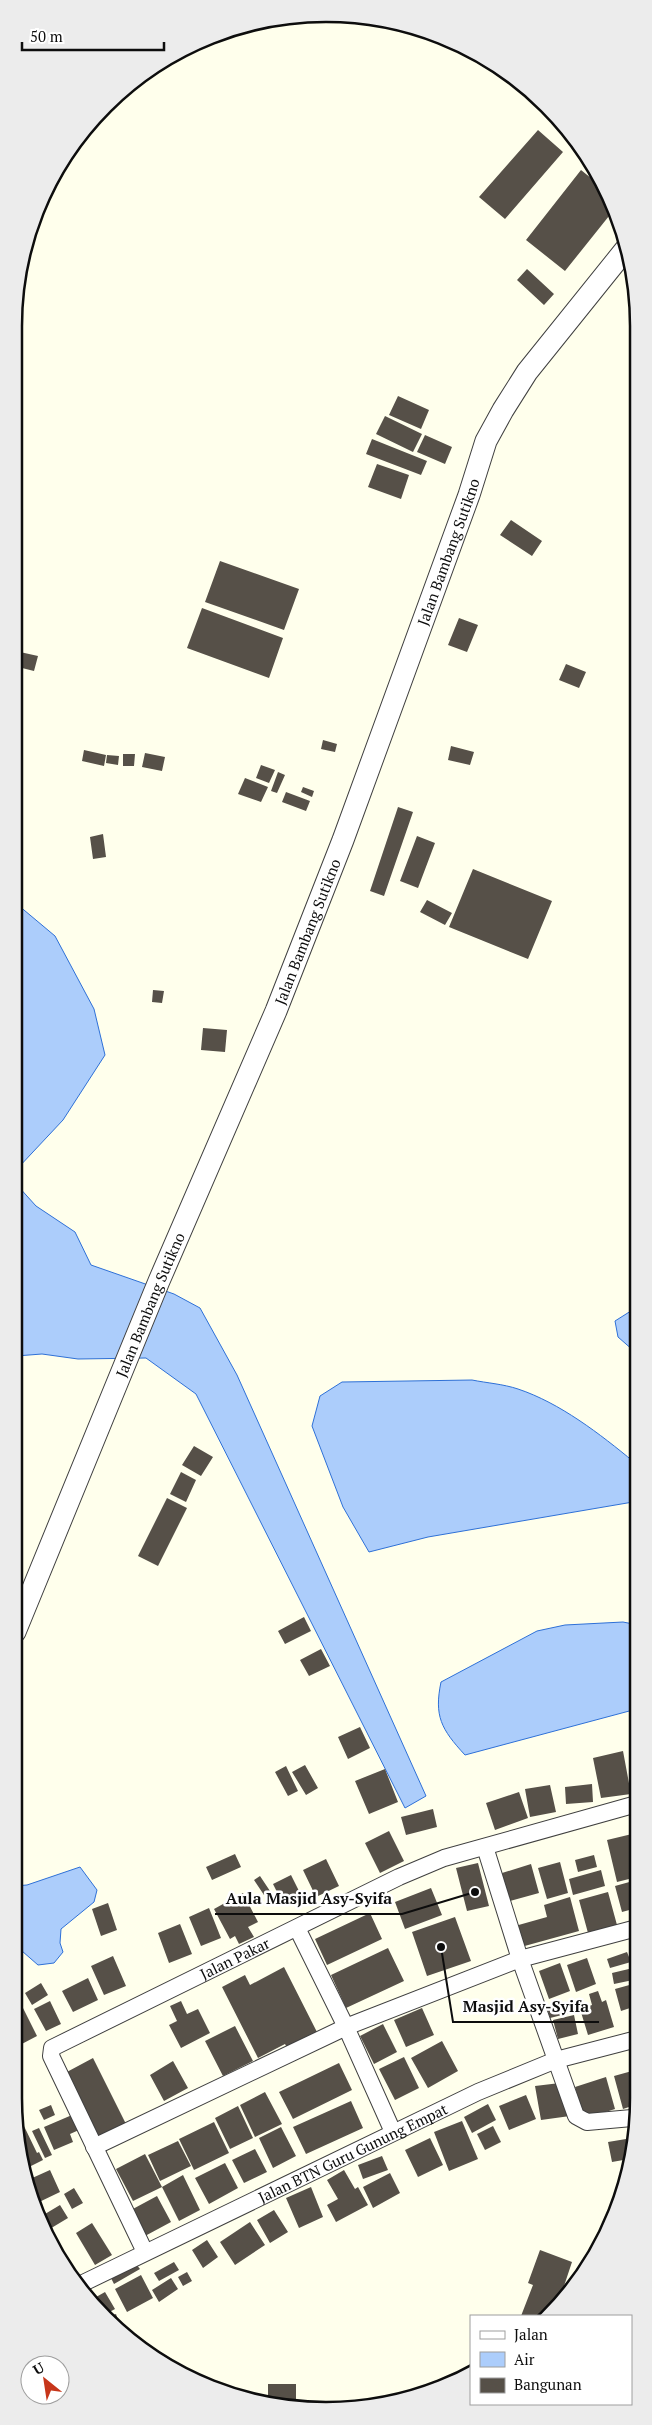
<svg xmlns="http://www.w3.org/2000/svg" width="652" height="2425" viewBox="0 0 652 2425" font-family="'PT Serif',serif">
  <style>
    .water { fill: #accdfb; stroke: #2e70d7 }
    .building { fill: #565048 }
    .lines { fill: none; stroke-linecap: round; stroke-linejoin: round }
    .minor-casing { stroke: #404040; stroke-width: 18 }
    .tertiary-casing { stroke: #404040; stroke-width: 23 }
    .minor { stroke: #fff; stroke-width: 16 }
    .tertiary { stroke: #fff; stroke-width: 21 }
    .labels { text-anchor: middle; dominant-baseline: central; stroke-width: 5; stroke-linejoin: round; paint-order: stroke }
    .street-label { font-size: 15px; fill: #0d0d0d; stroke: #fff }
    .rim { fill: none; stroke: #0d0d0d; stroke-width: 2.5 }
    .leader { fill: none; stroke: #0d0d0d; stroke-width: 2 }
    .callout-dot { fill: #0d0d0d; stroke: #fff; stroke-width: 2 }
    .callout-label { font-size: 16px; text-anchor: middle; font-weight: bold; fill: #0d0d0d; stroke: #fff; stroke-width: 5; stroke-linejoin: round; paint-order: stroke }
  </style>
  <rect width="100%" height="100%" fill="#ffffec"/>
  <!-- water -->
  <path class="water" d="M 18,905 L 55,936 L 94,1009 L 105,1055 L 63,1120 L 17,1169 Z
    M 17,1185 L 36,1206 L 75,1232 L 91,1265 L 174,1294 L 200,1308 L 237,1375 L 426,1796 L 405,1808 L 196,1394 L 146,1358 L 78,1359 L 42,1354 L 16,1356 Z
    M 634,1309 L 634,1351 L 618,1337 L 615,1321 Z
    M 472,1380 C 487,1383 503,1384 518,1389 C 560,1403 600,1434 634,1462 L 633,1502 L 428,1537 L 369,1552 L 343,1507 L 312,1426 L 320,1396 L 342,1382 Z
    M 623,1622 L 633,1624 L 633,1710 L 465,1755 C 441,1729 434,1716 441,1682 L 537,1631 L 565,1625 Z
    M 80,1867 L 97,1890 L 94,1902 L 61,1929 L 60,1943 L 63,1952 L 54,1963 L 38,1965 L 14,1944 L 14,1886 L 27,1885 Z"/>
  <!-- building -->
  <path class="building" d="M 538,130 L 563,152 L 505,219 L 479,197 Z
    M 581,170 L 607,191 L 613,211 L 565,271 L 526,240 Z
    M 527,269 L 554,294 L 544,305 L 517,280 Z
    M 398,396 L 429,410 L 421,429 L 389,415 Z
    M 385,416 L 422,434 L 413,452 L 376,434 Z
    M 425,435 L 452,447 L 445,464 L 417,452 Z
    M 372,439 L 427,461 L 421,475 L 366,454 Z
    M 377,464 L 409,475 L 401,499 L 368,487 Z
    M 511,520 L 542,541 L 532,556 L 500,535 Z
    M 220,561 L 299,589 L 284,630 L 205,602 Z
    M 202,608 L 283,638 L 269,678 L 187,648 Z
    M 459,618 L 478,625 L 467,652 L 448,645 Z
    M 20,652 L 38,656 L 34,671 L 18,667 Z
    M 566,664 L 586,672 L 579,688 L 559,680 Z
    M 323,740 L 337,744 L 335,752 L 321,749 Z
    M 451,746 L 474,752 L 470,765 L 448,760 Z
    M 84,750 L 106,755 L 104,766 L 82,761 Z
    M 145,753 L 165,757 L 162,771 L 142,767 Z
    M 123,754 L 135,754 L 134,766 L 123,766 Z
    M 107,755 L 119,756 L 118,765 L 106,763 Z
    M 261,765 L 275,770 L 269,783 L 256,778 Z
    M 278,772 L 285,775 L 277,793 L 271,791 Z
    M 245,778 L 268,787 L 261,802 L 238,794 Z
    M 303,787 L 314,791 L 312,797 L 301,792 Z
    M 286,792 L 310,801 L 306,811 L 282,802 Z
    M 398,807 L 413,812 L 384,896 L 370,891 Z
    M 103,834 L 106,857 L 93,859 L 90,837 Z
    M 417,836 L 435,843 L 418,888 L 400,881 Z
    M 473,869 L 552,901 L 528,959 L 449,927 Z
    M 427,900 L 452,913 L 445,925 L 420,912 Z
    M 153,990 L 164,991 L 162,1003 L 152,1002 Z
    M 203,1028 L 227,1030 L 225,1052 L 201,1050 Z
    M 194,1446 L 213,1457 L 201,1476 L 182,1465 Z
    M 181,1472 L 196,1480 L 186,1502 L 170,1494 Z
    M 167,1498 L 187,1508 L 158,1566 L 138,1556 Z
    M 304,1617 L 311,1631 L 285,1644 L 278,1631 Z
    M 321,1649 L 330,1666 L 309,1676 L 300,1660 Z
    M 360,1727 L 370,1748 L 348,1759 L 338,1737 Z
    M 623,1751 L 631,1794 L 601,1798 L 593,1758 Z
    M 305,1765 L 318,1788 L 306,1795 L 292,1772 Z
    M 286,1766 L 298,1791 L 288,1796 L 275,1772 Z
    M 385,1769 L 398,1802 L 369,1814 L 355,1781 Z
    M 592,1784 L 593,1802 L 566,1804 L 565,1787 Z
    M 550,1785 L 556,1812 L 530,1817 L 525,1789 Z
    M 519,1792 L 528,1818 L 495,1830 L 486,1803 Z
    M 433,1809 L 437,1827 L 406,1835 L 401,1817 Z
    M 389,1831 L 404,1861 L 380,1873 L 365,1843 Z
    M 632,1834 L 633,1878 L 617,1882 L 607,1840 Z
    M 235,1854 L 241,1867 L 212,1880 L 206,1867 Z
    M 594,1855 L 597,1867 L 578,1872 L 575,1860 Z
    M 326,1859 L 339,1886 L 316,1897 L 303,1870 Z
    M 560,1862 L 568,1893 L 547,1899 L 538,1868 Z
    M 478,1863 L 489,1906 L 467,1911 L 456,1868 Z
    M 531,1864 L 539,1893 L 510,1901 L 502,1873 Z
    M 601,1870 L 605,1886 L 573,1895 L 569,1879 Z
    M 291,1875 L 302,1897 L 284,1906 L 273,1884 Z
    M 260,1876 L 270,1891 L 264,1895 L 254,1880 Z
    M 633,1881 L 633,1909 L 622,1912 L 615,1886 Z
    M 431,1888 L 442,1915 L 405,1929 L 395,1902 Z
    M 608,1892 L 617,1925 L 588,1933 L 579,1900 Z
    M 243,1893 L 258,1922 L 248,1927 L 254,1937 L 239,1944 L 235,1936 L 230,1939 L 214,1909 Z
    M 570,1897 L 579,1931 L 521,1947 L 515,1926 L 547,1917 L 544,1905 Z
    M 108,1903 L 117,1930 L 101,1936 L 92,1909 Z
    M 209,1908 L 221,1938 L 201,1946 L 189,1917 Z
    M 370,1913 L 382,1939 L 327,1965 L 315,1939 Z
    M 455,1917 L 471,1961 L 427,1976 L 412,1932 Z
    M 180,1924 L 192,1954 L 169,1963 L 158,1933 Z
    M 388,1948 L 404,1981 L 346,2008 L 331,1975 Z
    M 627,1952 L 631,1962 L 610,1968 L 607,1959 Z
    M 113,1956 L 126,1986 L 104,1995 L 91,1966 Z
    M 587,1958 L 596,1984 L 576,1992 L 567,1965 Z
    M 560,1963 L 570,1991 L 549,1999 L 539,1971 Z
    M 284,1967 L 320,2038 L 290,2053 L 285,2044 L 258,2058 L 222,1987 L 245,1975 L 250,1985 Z
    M 633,1968 L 633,1980 L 614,1984 L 612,1973 Z
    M 88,1978 L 98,2000 L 73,2012 L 62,1991 Z
    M 41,1983 L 48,1995 L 32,2005 L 25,1993 Z
    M 633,1984 L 633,2007 L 621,2011 L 615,1989 Z
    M 598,1991 L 602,2002 L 606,2000 L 614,2027 L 588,2035 L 580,2009 L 592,2005 L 589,1994 Z
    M 50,2001 L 61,2024 L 46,2031 L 34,2009 Z
    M 181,2001 L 187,2014 L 198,2009 L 210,2033 L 181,2048 L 169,2025 L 177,2021 L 170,2006 Z
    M 571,2001 L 574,2012 L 550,2018 L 547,2008 Z
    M 23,2008 L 37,2036 L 18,2046 L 14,2038 L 14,2012 Z
    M 422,2008 L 434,2035 L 406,2047 L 394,2020 Z
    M 574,2015 L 578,2034 L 558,2039 L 553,2020 Z
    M 383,2024 L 397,2052 L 374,2064 L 360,2036 Z
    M 235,2026 L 253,2061 L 223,2076 L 205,2041 Z
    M 442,2041 L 458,2071 L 428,2088 L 411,2058 Z
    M 404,2057 L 419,2088 L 395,2100 L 379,2069 Z
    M 93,2058 L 127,2126 L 100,2140 L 65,2073 Z
    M 173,2061 L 188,2088 L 164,2101 L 150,2075 Z
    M 339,2063 L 352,2090 L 293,2119 L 279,2092 Z
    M 632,2071 L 632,2106 L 623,2109 L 614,2076 Z
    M 606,2077 L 615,2109 L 584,2119 L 575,2087 Z
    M 14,2078 L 18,2092 L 14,2094 Z
    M 560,2083 L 570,2116 L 541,2120 L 535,2086 Z
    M 265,2092 L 282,2124 L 255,2137 L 240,2105 Z
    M 526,2095 L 536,2119 L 509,2130 L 499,2106 Z
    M 351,2101 L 363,2128 L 306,2154 L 293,2127 Z
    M 488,2104 L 496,2120 L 472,2133 L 464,2117 Z
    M 51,2105 L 55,2115 L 44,2120 L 39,2110 Z
    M 238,2106 L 253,2138 L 230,2149 L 215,2118 Z
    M 72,2115 L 79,2130 L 70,2134 L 73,2142 L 54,2150 L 44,2127 Z
    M 462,2121 L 478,2159 L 449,2171 L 434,2132 Z
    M 214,2122 L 229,2153 L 194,2170 L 179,2139 Z
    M 23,2124 L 37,2153 L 39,2152 L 43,2160 L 27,2168 L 26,2159 L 28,2157 L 24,2149 L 19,2126 Z
    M 493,2126 L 501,2142 L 485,2150 L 477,2134 Z
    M 281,2127 L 296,2156 L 273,2168 L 259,2138 Z
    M 39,2128 L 52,2155 L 45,2158 L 32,2131 Z
    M 430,2138 L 443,2165 L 418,2177 L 405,2150 Z
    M 626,2139 L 629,2159 L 612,2162 L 608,2142 Z
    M 178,2141 L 191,2166 L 160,2181 L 148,2155 Z
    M 255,2149 L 267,2172 L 244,2183 L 232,2160 Z
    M 145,2154 L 162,2187 L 133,2201 L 116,2169 Z
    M 382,2156 L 388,2170 L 363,2179 L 358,2165 Z
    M 225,2163 L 238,2188 L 209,2204 L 195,2178 Z
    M 50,2170 L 60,2192 L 35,2204 L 30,2179 Z
    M 344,2170 L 355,2189 L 358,2187 L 368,2205 L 336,2222 L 327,2205 L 338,2199 L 327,2180 Z
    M 390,2173 L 400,2193 L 373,2208 L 363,2187 Z
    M 183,2175 L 200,2210 L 179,2221 L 162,2187 Z
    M 311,2187 L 323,2217 L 299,2228 L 286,2198 Z
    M 74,2188 L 83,2203 L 72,2209 L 64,2194 Z
    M 157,2196 L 171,2222 L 145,2236 L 131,2210 Z
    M 60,2205 L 68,2218 L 48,2230 L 40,2217 Z
    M 274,2210 L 288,2232 L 270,2243 L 257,2220 Z
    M 250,2222 L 265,2245 L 235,2265 L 220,2242 Z
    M 92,2223 L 112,2255 L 95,2265 L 76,2233 Z
    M 207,2240 L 218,2257 L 203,2268 L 192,2250 Z
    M 540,2250 L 572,2262 L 561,2295 L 543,2316 L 521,2316 L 533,2285 L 528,2283 Z
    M 174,2262 L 179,2270 L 159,2281 L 154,2273 Z
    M 136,2264 L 140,2269 L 114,2284 L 111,2278 Z
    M 187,2272 L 192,2281 L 183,2286 L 178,2277 Z
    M 141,2275 L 153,2298 L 127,2312 L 115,2289 Z
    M 171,2278 L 178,2289 L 159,2302 L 152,2290 Z
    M 105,2292 L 115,2309 L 104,2315 L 89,2301 Z
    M 116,2314 L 119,2323 L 116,2324 L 110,2316 Z
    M 268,2384 L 296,2384 L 296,2408 L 268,2401 Z
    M 313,2404 L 344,2404 L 344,2407 L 313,2410 Z"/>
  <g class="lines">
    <defs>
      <g id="minor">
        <path d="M 485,1847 L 520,1959 L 576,2116 L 587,2122 L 632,2118"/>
        <path d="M 297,1928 L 346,2027 L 393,2132"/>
        <path d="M 94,2147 L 346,2027 L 520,1959 L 633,1929"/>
        <path id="s1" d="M 145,2252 L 51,2056 L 52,2048 L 399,1877 L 444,1858 L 633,1805"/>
        <path id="s2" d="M 79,2285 L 478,2092 L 556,2060 L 633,2040"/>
      </g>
      <g id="tertiary">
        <path id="s3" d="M 15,1632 L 159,1281 L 276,1011 L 343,840 L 469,495 L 486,441 L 503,410 L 527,372 L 625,250"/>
      </g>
    </defs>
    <!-- minor casing -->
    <use href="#minor" class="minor-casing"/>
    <!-- tertiary casing -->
    <use href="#tertiary" class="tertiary-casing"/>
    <!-- minor -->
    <use href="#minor" class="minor"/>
    <!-- tertiary -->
    <use href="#tertiary" class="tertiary"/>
  </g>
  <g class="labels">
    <!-- street labels -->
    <g class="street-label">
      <text stroke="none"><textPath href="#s3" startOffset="1164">Jalan Bambang Sutikno</textPath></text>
      <text stroke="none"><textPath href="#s3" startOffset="759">Jalan Bambang Sutikno</textPath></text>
      <text stroke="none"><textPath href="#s3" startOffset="354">Jalan Bambang Sutikno</textPath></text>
      <text stroke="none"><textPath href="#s1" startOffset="429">Jalan Pakar</textPath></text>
      <text stroke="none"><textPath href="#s2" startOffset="304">Jalan BTN Guru Gunung Empat</textPath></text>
    </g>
  </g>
  <!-- crop -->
  <path d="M0 0H652V2425H0ZM326 22H326A304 304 0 0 1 630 326V2098A304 304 0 0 1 326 2402H326A304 304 0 0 1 22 2098V326A304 304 0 0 1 326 22Z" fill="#ececec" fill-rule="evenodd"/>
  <path class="rim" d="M326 22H326A304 304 0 0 1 630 326V2098A304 304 0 0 1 326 2402H326A304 304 0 0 1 22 2098V326A304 304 0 0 1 326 22Z"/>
  <!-- callouts -->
  <path class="leader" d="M475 1892L402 1914H215M441 1947L453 2022H599"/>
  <g class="callout-dot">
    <circle cx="475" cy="1892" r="5"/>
    <circle cx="441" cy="1947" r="5"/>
  </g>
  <g class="callout-label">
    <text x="309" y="1904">Aula Masjid Asy-Syifa</text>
    <text x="526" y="2012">Masjid Asy-Syifa</text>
  </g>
  <!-- legend -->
  <rect x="470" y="2315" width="162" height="90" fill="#ffffff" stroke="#9e9e9e"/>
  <rect x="480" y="2331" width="25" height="8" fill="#ffffff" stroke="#9e9e9e"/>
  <text x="514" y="2340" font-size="15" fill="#0d0d0d">Jalan</text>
  <rect x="480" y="2352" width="25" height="15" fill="#accdfb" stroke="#9e9e9e"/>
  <text x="514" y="2365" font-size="15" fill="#0d0d0d">Air</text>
  <rect x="480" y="2378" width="25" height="15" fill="#565048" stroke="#9e9e9e"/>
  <text x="514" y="2390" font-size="15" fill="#0d0d0d">Bangunan</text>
  <!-- north arrow -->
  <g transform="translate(45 2380) rotate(330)"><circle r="24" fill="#ffffff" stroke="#9e9e9e"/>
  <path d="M0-4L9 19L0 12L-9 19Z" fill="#c7361a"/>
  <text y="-8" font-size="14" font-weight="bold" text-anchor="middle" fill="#0d0d0d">U</text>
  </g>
  <!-- scale -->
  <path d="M22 42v8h142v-8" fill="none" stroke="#0d0d0d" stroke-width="2.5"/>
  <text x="30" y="42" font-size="15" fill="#0d0d0d" stroke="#ffffff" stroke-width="4" paint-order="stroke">50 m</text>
</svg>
